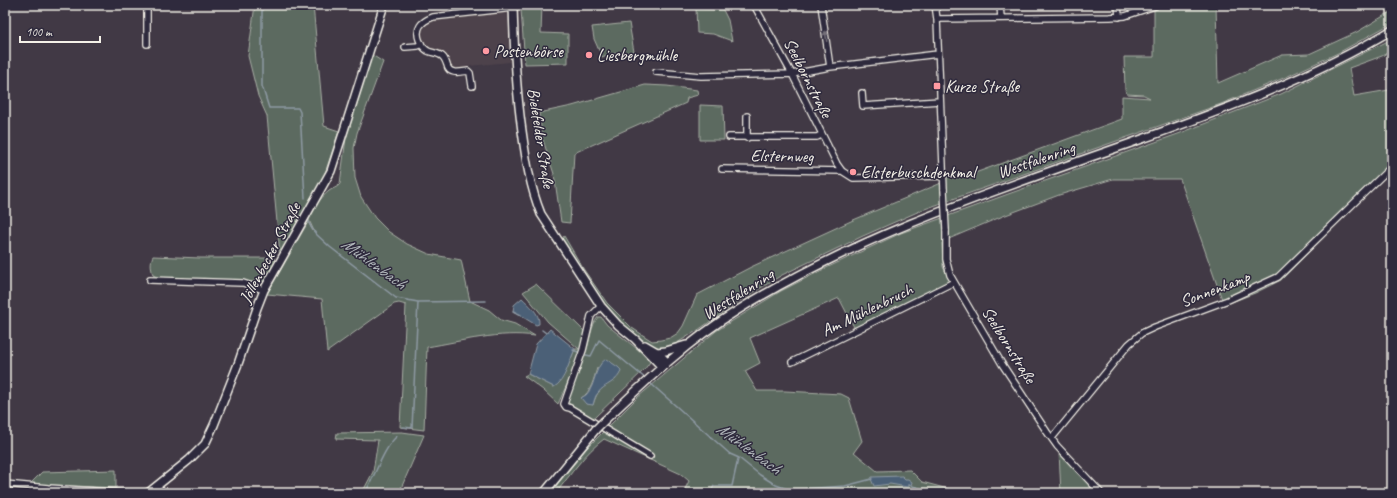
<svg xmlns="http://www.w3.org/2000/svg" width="1397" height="498" viewBox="0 0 1397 498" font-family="Caveat,sans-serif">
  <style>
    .built { fill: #4e434b }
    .green { fill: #5b6a60; stroke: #a8aea4; fill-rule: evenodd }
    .water { fill: #4c6077; stroke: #8f9aa4 }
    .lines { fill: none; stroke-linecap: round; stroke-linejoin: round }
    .stream { stroke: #8f9aa4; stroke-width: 1.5 }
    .minor-casing { stroke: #f4f1e8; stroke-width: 8 }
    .major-casing { stroke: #f4f1e8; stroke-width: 10 }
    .minor { stroke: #2f2a3d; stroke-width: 5.5 }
    .major { stroke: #2f2a3d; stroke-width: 7 }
    .minor-bridge-casing { stroke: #f4f1e8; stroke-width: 8; stroke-linecap: butt }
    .major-bridge-casing { stroke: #f4f1e8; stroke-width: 10; stroke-linecap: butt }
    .minor-bridge { stroke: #2f2a3d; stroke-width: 5.5 }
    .major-bridge { stroke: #2f2a3d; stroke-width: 7 }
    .oneway { fill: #747079 }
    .poi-dot { fill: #ff9aa2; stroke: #2f2a3d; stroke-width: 1.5 }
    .labels { text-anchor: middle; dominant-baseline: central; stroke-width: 3; stroke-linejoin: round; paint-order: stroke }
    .poi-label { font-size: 17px; fill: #f4f1e8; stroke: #2f2a3d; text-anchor: start }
    .street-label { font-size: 17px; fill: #f4f1e8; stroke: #2f2a3d }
    .water-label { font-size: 18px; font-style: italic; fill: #b1b7bb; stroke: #2f2a3d }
  </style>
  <rect width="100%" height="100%" fill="#413945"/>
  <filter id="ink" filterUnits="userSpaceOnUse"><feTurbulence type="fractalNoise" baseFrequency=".025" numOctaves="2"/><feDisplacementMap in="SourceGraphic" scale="8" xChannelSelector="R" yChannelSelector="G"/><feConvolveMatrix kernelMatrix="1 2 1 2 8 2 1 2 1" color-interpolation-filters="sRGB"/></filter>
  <g filter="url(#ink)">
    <!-- built -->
    <path class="built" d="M 435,5 L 507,5 L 510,62 L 468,66 L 465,69 L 454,70 L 451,69 L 448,60 L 425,46 L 422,39 L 421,30 L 424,25 L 441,15 Z"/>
    <!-- green -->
    <path class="green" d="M 255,5 L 313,5 L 324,126 L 339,131 L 324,176 L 280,254 L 267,116 L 258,96 L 248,56 Z
      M 519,5 L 542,5 L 541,33 L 568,34 L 568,63 L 525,64 L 521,10 L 519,9 Z
      M 1162,5 L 1216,5 L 1218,83 L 1282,55 L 1309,54 L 1357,32 L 1392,11 L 1392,23 L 1338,53 L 1286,77 L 1221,104 L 922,210 L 863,236 L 782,275 L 741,300 L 698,330 L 677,343 L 661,349 L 656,348 L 640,338 L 623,325 L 601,301 L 561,240 L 564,236 L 584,270 L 607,303 L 632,328 L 652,341 L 661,340 L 670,338 L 678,333 L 683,326 L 697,295 L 751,267 L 851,221 L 939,184 L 948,174 L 975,173 L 1122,119 L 1122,96 L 1150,98 L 1144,95 L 1127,94 L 1125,90 L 1124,57 L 1154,57 L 1154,9 Z
      M 696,8 L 723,10 L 728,20 L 732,41 L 713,34 L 697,33 Z
      M 629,23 L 634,52 L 609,54 L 602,57 L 594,39 L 592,27 Z
      M 1392,39 L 1392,50 L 1382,56 L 1349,68 L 1354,96 L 1389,90 L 1392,106 L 1392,169 L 1281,280 L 1255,293 L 1224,305 L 1180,179 L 1113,179 L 1059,195 L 1003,216 L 951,238 L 942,243 L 943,267 L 949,278 L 948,282 L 855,329 L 839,298 L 750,338 L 760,363 L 745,371 L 757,391 L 785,391 L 841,394 L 849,398 L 862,441 L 854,452 L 877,471 L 910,470 L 922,482 L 963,493 L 683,493 L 689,481 L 681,474 L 604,439 C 585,453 571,474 556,493 L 550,493 L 586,449 L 638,397 L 716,331 L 781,291 L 824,269 L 901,233 L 1011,193 L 1178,134 L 1281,94 Z
      M 372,55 L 383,62 L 357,133 L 354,148 L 355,178 L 361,197 L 375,218 L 389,232 L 407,244 L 429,254 L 461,260 L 470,301 L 489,310 L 501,320 L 515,324 L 535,336 C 500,331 462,341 427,347 L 424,430 L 400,427 L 406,305 L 399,303 L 394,304 L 327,352 L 322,299 L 267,294 L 308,222 L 313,231 L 314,231 L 309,220 C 315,207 318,200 329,191 C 333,188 337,188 340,184 L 346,138 Z
      M 645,85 L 667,86 L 697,90 L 698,95 L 687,98 L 686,103 L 574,153 L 570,223 L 561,222 L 554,174 L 543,140 L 539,113 L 572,106 Z
      M 700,105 L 723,106 L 724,140 L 700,140 Z
      M 153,256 L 200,258 L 274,258 L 276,263 L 266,279 L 262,282 L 161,279 L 153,275 C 151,268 150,262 153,256 Z
      M 536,284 L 584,331 C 586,346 565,388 558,404 L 543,390 L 524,376 L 528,374 L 554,387 L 565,373 L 575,349 L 579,349 L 548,322 L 523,292 Z
      M 598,317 L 601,317 L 607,325 L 641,352 L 650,362 L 644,370 L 595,417 L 592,418 L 567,402 C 573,385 581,369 586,352 C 590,341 591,325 598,317 ZM 597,368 L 616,379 C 602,388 598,388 593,405 L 581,398 C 591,393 594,378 597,368 Z
      M 402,432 L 424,435 L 399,493 L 362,493 L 373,472 L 378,440 L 336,439 L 337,433 Z
      M 1059,452 L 1098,493 L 1061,493 Z
      M 116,470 L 116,488 L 30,484 L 42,472 Z"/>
    <!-- water -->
    <path class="water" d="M 522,298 C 529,305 540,313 539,324 L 536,325 L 513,311 L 514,305 Z
      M 550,329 L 575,349 C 570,359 565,382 554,387 L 528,374 L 536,344 Z
      M 606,359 L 618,367 L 621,370 C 619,382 604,384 598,393 C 595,396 594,401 593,405 L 586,404 L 581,398 C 597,392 592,367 606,359 Z
      M 902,476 L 905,479 L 908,479 L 912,482 L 911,485 L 907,487 L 890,484 L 874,486 L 871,479 L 872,477 Z"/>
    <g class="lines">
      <!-- stream -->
      <path class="stream" d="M 262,5 L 262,86 L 269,108 L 298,108 L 300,112 L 305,198
        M 308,220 L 311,227 L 316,234 L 330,247 L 396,298 L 418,302 L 486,301
        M 513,311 L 521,315
        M 542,330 L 546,333
        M 573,350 L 578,352
        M 586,355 L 591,356 L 599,340 L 646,379
        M 649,382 L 730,454 L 739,458 L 760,475 L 776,485 L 790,490 L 845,486 L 872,479
        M 403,427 L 412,428 L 418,302
        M 909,485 L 937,493
        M 365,493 C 375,476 383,449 397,436
        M 710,493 L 714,486 L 732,486 L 738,459"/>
      <defs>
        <path id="minor" d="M 147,5 L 147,44
          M 754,5 L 792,74 L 837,164 L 842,171 L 853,178 L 943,176
          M 821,5 L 830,67
          M 935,5 L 937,19 L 944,190
          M 1000,5 L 1001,18
          M 1118,5 L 1119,17
          M 937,19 L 1110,17 L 1125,16 L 1155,6
          M 405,47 L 418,46 L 421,43
          M 656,72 L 701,76 L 792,74 L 830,67 L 938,54
          M 472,86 L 470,73 L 468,71 C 460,72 449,75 447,65 C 446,62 445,59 443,57 C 439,53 432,53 428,51 C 420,46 415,34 420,26 C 423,21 428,19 433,17 L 513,8
          M 862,93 L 863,106 L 940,101
          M 747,116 L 747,138
          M 729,137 L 817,137 L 821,135
          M 722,169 L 842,171
          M 946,230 L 946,259 L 950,275 L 1002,364 L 1047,432 L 1057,446 L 1101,493
          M 150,280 L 243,283 L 264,290
          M 601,306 L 591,316 L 583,350 L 564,404 L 566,407 L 570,408 L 650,456
          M 792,362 L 954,282
          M 1052,438 L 1129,344 L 1142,333 L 1155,327 L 1228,300 L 1278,277 L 1392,166
          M 5,484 L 48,488 L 127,493"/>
        <path id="major" d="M 513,5 C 514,47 516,89 522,131 C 526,160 530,187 541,214 L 601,306 L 618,325 L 635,339 L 662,367
          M 645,345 L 657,352 L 667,362
          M 657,352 L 666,351 L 686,345
          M 605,420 C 647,380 689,340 738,310 C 860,234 997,190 1131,143 C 1220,111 1310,79 1392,30
          M 148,493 L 189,460 L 205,444 L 214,425 L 238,364 L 257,308 L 264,290 L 331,171 L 384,5
          M 544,493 L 596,429"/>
      </defs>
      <!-- minor casing -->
      <use href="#minor" class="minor-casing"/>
      <!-- major casing -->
      <use href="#major" class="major-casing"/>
      <!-- minor -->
      <use href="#minor" class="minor"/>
      <!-- major -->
      <use href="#major" class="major"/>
      <defs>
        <path id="minor-bridge" d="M 944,190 L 946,230"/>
        <path id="major-bridge" d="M 596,429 L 605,420"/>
      </defs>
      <!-- minor-bridge casing -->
      <use href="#minor-bridge" class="minor-bridge-casing"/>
      <!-- major-bridge casing -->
      <use href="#major-bridge" class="major-bridge-casing"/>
      <!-- minor-bridge -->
      <use href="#minor-bridge" class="minor-bridge"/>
      <!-- major-bridge -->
      <use href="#major-bridge" class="major-bridge"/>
    </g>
    <!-- one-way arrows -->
    <defs><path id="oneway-solid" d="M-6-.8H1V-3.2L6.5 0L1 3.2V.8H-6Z"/></defs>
    <use class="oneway" href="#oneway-solid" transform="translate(826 36) rotate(-98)"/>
  </g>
  <!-- markers -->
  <g class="poi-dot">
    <circle cx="486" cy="51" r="4"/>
    <circle cx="589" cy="55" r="4"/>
    <rect x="933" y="82" width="8" height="8" rx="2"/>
    <circle cx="853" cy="172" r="4"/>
  </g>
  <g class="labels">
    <!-- poi labels -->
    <g class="poi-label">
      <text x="494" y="51">Postenbörse</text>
      <text x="597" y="55">Liesbergmühle</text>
      <text x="945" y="86">Kurze Straße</text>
      <text x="861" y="172">Elsterbuschdenkmal</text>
    </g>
    <!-- street labels -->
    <g class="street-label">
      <text transform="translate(808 78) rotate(63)">Seelbornstraße</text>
      <text transform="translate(541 138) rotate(81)">Bielefelder Straße</text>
      <text transform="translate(782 156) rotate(1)">Elsternweg</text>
      <text transform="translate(1036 160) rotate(-19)">Westfalenring</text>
      <text transform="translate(270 253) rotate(-62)">Jöllenbecker Straße</text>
      <text transform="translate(1215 289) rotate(-21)">Sonnenkamp</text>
      <text transform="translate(738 294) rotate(-32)">Westfalenring</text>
      <text transform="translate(867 310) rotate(-26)">Am Mühlenbruch</text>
      <text transform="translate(1009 345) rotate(58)">Seelbornstraße</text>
    </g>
    <!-- water labels -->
    <g class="water-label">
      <text transform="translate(374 263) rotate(36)">Mühlenbach</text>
      <text transform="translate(749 448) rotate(36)">Mühlenbach</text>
    </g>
  </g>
  <!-- margin -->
  <rect width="1397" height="498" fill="none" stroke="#2f2a3d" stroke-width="20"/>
  <rect x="10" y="10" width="1377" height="478" fill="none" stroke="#f4f1e8" stroke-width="1.5" filter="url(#ink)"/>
  <!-- scale -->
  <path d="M20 36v6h80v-6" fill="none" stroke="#f4f1e8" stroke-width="2"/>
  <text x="26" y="36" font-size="12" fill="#f4f1e8" stroke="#2f2a3d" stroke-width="3" paint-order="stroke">100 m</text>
</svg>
